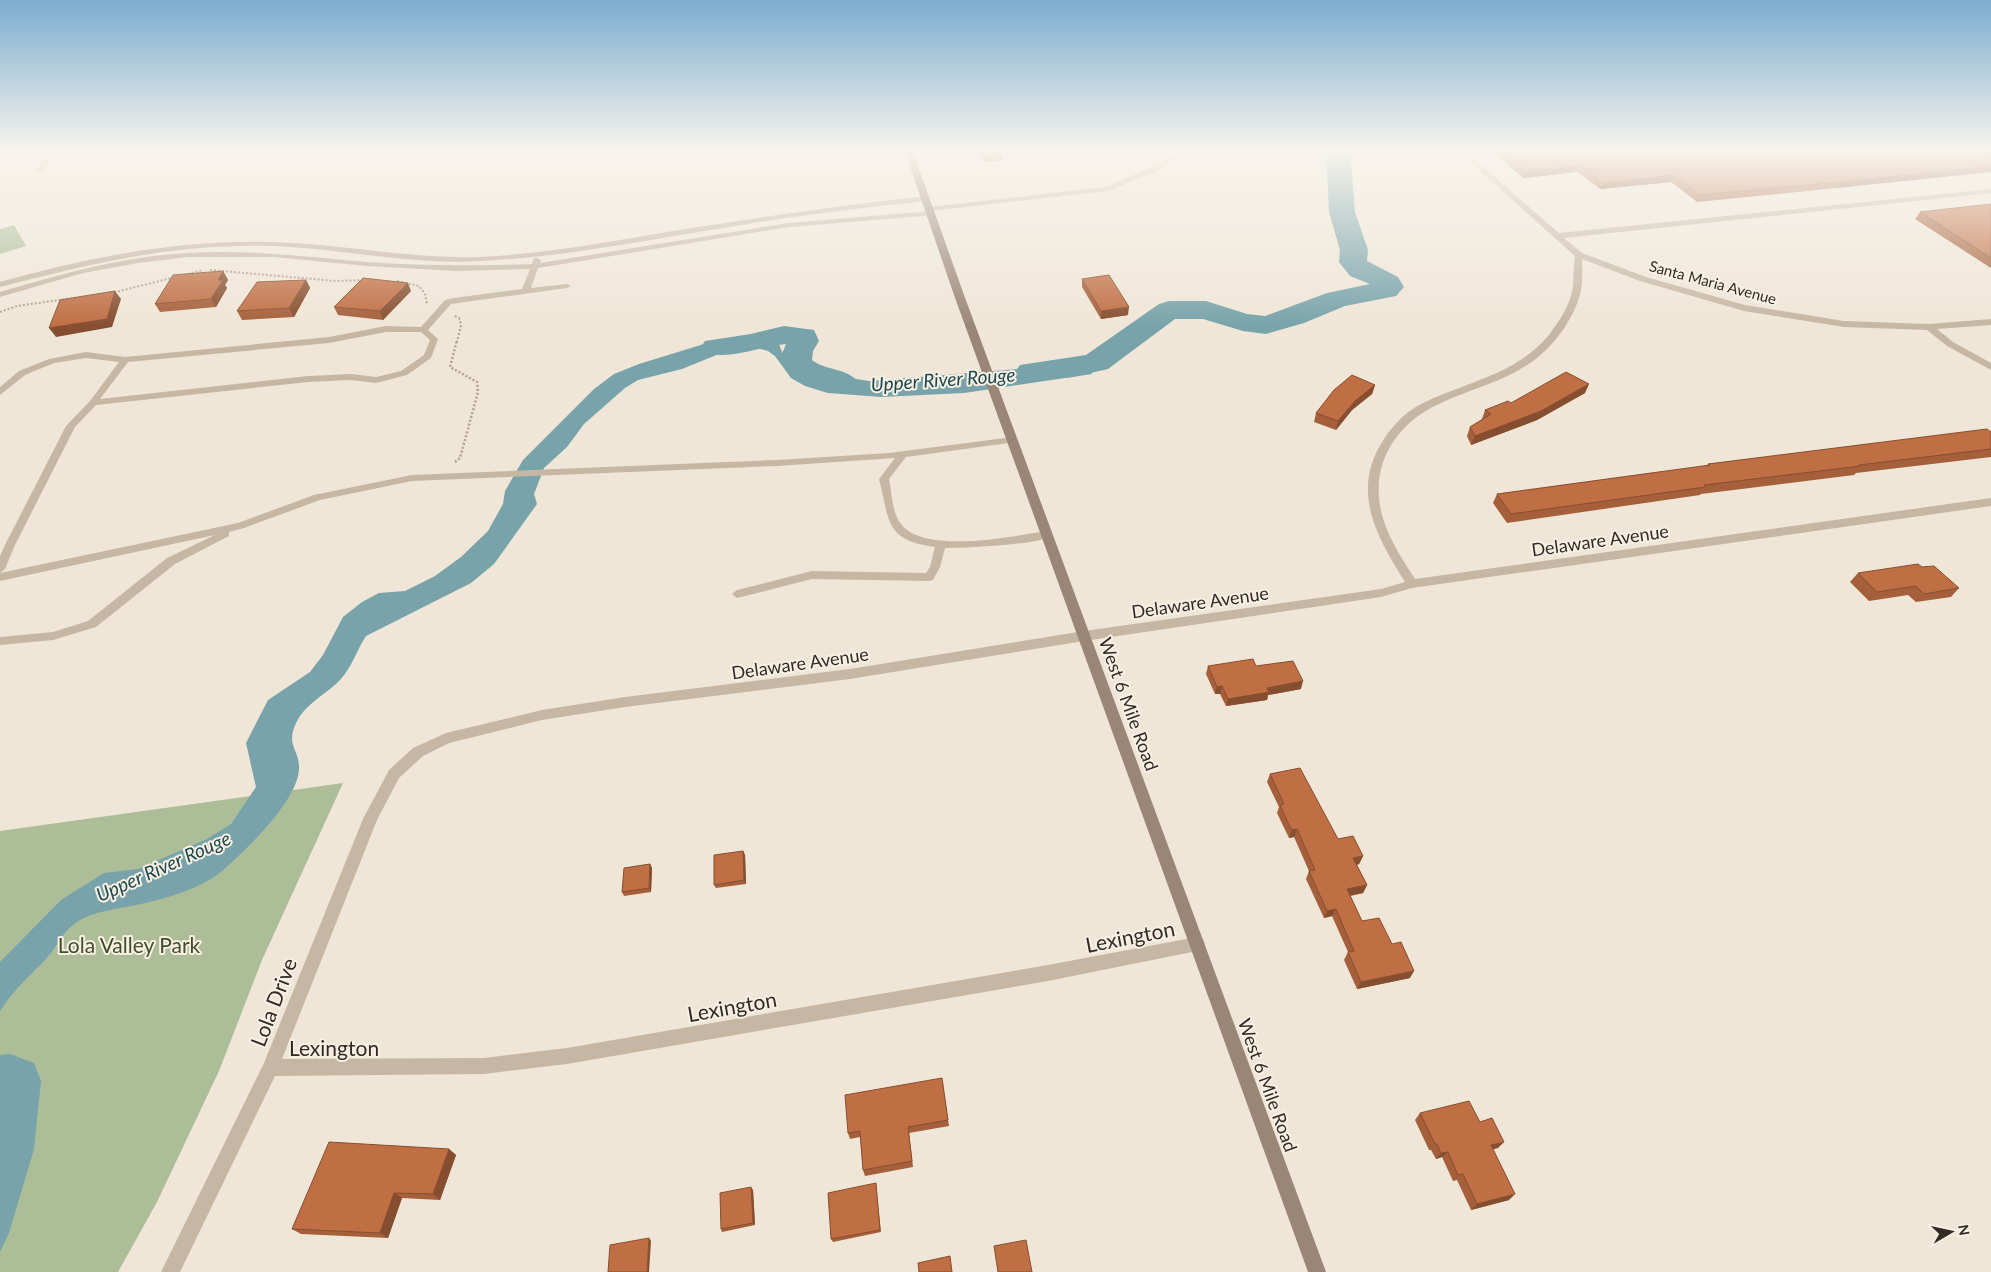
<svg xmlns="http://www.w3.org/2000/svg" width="1991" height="1272" viewBox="0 0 1991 1272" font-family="Lato,sans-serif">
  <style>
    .green { fill: #adbd98 }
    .water { fill: #78a3aa }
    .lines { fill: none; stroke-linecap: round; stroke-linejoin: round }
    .river { fill: #78a3aa; fill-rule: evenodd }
    .path-far1 { stroke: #b2a18e; stroke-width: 2; stroke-dasharray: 2 2; stroke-linecap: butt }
    .path { stroke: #b2a18e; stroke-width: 2.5; stroke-dasharray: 2 2; stroke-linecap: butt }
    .service { fill: #c6b7a4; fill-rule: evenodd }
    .minor { fill: #c6b7a4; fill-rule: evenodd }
    .secondary { fill: #998676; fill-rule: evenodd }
    .wall { fill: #a55f3a }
    .shaded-wall { fill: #864e30 }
    .building { fill: #c06f44; stroke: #864e30 }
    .labels { text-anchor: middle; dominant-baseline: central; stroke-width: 4; stroke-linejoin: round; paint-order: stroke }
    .far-street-label { font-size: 15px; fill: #322a25; stroke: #f7f0e3 }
    .street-label { font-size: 18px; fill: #322a25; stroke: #f7f0e3 }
    .water-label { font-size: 19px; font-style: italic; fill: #1d4851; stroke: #f7f0e3 }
    .near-street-label { font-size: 21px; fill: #322a25; stroke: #f7f0e3 }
    .near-park-label { font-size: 21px; fill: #3e4f2a; stroke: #f7f0e3 }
  </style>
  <rect width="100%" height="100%" fill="#efe6d7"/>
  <!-- green -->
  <path class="green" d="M 14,225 L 26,246 L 0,254 L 0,229 Z
    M 343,783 L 262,960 L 219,1071 L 157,1202 L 118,1272 L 0,1272 L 0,831 Z"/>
  <!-- water -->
  <path class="water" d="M 764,335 L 778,342 L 783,354 C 812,367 838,377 869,381 L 1030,368 L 1084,361 L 1092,374 L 964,393 L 881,397 L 828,393 L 805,386 L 791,378 L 775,356 L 768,351 L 757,348 L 724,352 L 682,369 L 638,380 L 625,388 L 584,424 L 567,447 L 544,468 L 534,494 L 537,504 L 494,564 L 471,583 L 366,636 C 356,651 352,668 339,681 C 324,696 306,703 296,723 C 286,745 298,748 299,766 C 301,798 245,851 222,871 C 200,890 158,901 131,906 C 116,909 99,911 86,917 C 62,928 61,943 45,960 C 28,977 14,990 0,1011 L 0,962 L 61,900 L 104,873 L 138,869 L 207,839 L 231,824 L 256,787 L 246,743 L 268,700 L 310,672 L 323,655 L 343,617 L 362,602 L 379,593 L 405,591 L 435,576 L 461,557 L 488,531 L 503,504 L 505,491 L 523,460 L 594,389 L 614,374 L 639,364 L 717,340 L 751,338 Z
    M 10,1054 L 34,1063 L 41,1081 L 34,1149 L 9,1233 L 0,1252 L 0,1055 Z"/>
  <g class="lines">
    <!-- river -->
    <path class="river" d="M 1326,149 L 1350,149 L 1355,212 L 1368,250 L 1367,261 L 1398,277 L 1404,287 L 1396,296 L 1345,306 L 1304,323 L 1266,334 L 1243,331 L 1203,319 L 1175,319 L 1108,369 L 1073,377 L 1031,381 L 1020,379 L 1015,372 L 1020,365 L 1086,355 L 1159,304 L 1169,301 L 1206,301 L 1247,314 L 1265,316 L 1327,293 L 1370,284 L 1350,276 L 1339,262 L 1340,250 L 1329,212 Z
      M 784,326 L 814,330 L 819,341 L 813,351 L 812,360 C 826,371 848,368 858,382 L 853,389 L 842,392 L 794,376 L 788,371 L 780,359 L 786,344 C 759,346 733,360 705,353 L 701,347 L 705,341 L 751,334 Z"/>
    <!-- path-far1 -->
    <path class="path-far1" d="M 210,270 L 336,281 L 365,280
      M 397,281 L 419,286 L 425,294 L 427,304
      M 0,312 L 17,306 L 116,292 L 203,270
      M 455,316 L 459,318 L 461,325 L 457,342"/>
    <!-- path -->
    <path class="path" d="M 455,462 L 460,458 L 478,392 L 477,382 L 450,367 L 457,340"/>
    <!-- service -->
    <path class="service" d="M 926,196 L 930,198 L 929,200 C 907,204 885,205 863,208 C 823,213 782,218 742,225 C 655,238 568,257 480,261 C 411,265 343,249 274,246 C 175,243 94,263 0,287 L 0,282 C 89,257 180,239 273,242 C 342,244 410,259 479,257 C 546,254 613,241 679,230 C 761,217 843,205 926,196 Z
      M 931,211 L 934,211 L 934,215 L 789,227 L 538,268 L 531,288 L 567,284 L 571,286 L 567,288 L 451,304 L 428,330 L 438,339 L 431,358 L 407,375 L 376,383 L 351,380 L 308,382 L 96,405 L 75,427 L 15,545 L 5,569 L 0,573 L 0,556 L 5,545 L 66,426 L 90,401 L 119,362 L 86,358 L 54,363 L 25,375 L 0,395 L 0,387 L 19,371 L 49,359 L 86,352 L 125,357 L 329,337 L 386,326 L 421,327 L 445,300 L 454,298 L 522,289 L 530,269 L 457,271 L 367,266 L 274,257 L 188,257 L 138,263 L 83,273 L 0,297 L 0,292 C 62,274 124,256 188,253 C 248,249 306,257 366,262 C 421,266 476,266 532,264 L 534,258 L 537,258 L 541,260 L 540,263 L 789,223 ZM 386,332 L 421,332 L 430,340 L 424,355 L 401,371 L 376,377 L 351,374 L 308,376 L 100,399 L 128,362 L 329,343 Z
      M 1013,437 L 1016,438 L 1016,442 L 906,457 L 889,479 C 892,493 892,513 901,524 C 925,555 1013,536 1047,531 L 1052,535 C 1043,545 962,548 945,548 L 940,567 L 933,580 L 929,581 L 812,579 L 737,598 L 732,594 L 737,590 L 812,571 L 926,573 L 930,567 L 935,547 C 884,540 890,521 879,479 L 895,458 L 777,466 L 412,481 L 320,500 L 244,528 L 229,532 L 229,536 L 175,564 L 96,627 L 53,640 L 0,645 L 0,637 L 53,632 L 88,621 L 167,558 L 215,535 L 0,581 L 0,573 L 238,523 L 314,495 L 412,475 L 777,460 L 889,453 Z"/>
    <!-- minor -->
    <path class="minor" d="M 51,149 L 59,149 L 42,172 L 36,172 L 35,170 Z
      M 1179,149 L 1188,149 L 1162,169 L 1108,191 L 929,211 L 925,209 L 929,207 L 1106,187 L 1156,165 Z
      M 1455,149 L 1463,149 L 1559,233 L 1991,189 L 1991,193 L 1564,238 L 1582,253 L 1646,277 L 1745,305 L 1844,321 L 1929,324 L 1991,319 L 1991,325 L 1937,329 L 1953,342 L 1991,363 L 1991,370 L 1947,346 L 1927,330 L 1844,327 L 1744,311 L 1640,281 L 1582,259 C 1582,269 1583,280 1581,290 C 1576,315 1557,342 1537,358 C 1508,381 1473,388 1441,403 C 1391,425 1365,473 1386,527 C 1393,545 1404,562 1415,579 L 1991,498 L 1991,506 L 1412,588 L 1381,597 L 1084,641 L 850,679 L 625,707 L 542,720 L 449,743 L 423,756 L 399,778 L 377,820 L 282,1059 L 484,1058 L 567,1048 L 1048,965 L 1197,937 L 1203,939 L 1205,944 L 1203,949 L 1197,951 L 1048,981 L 567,1064 L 484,1074 L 275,1076 L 180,1272 L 161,1272 L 264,1063 L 363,819 L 389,770 L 413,748 L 446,733 L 542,710 L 625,697 L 850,669 L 1084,631 L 1381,589 L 1405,582 C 1376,536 1350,490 1384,439 C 1393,425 1405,413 1419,405 C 1464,382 1514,376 1548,336 C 1559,322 1571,304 1573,286 C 1574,276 1573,266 1575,256 Z"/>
    <!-- secondary -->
    <path class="secondary" d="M 904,149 L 912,149 L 964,295 L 1326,1272 L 1308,1272 L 954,295 Z"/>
  </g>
  <!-- wall -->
  <path class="wall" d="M 977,149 L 1001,149 L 1003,152 L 1003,160 L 983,162 Z
    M 1491,149 L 1991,149 L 1837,188 L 1697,202 L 1671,182 L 1600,189 L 1582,175 L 1576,172 L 1523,178 Z
    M 1991,204 L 1991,268 L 1915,219 L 1920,212 Z
    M 223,271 L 228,280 L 225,285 L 227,288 L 216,307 L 160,312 L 155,304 Z
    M 1082,279 L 1128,315 L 1101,319 L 1082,287 Z
    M 306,280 L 310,288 L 294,317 L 242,320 L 237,311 Z
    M 411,291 L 383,320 L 338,315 L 334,307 Z
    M 1375,385 L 1372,394 L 1352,410 L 1336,430 L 1314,422 L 1316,413 Z
    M 1585,393 L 1537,420 L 1471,445 L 1467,436 L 1470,427 L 1483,419 L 1482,419 L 1485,410 L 1511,403 Z
    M 1991,432 L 1991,457 L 1856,473 L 1854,475 L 1701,494 L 1700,495 L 1507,523 L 1493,503 L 1497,494 L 1707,466 L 1708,464 Z
    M 1922,567 L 1959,588 L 1951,597 L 1916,602 L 1908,595 L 1869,601 L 1850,582 L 1858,573 Z
    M 1208,666 L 1256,666 L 1301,689 L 1268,695 L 1267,700 L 1226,706 L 1220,694 L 1215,694 L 1206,674 Z
    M 1270,774 L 1338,839 L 1363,856 L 1359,864 L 1357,865 L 1367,885 L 1363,893 L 1350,896 L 1362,921 L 1392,944 L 1410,978 L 1357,989 L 1344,960 L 1348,952 L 1332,916 L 1324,918 L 1306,879 L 1309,871 L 1294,837 L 1289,838 L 1277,813 L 1279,807 L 1267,782 Z
    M 743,851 L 745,855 L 746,884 L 716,888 L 714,885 Z
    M 650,864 L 652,868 L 651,892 L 624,896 L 622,892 Z
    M 942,1078 L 949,1126 L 909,1133 L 913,1167 L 865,1176 L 863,1170 L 860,1137 L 850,1139 L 848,1133 Z
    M 1420,1113 L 1480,1122 L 1498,1148 L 1493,1149 L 1509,1200 L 1471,1210 L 1457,1180 L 1453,1181 L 1442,1157 L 1436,1159 L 1431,1150 L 1429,1150 L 1415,1120 Z
    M 449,1149 L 456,1155 L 440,1200 L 402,1198 L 388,1238 L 301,1234 L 292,1229 Z
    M 876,1186 L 881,1232 L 833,1242 L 831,1239 Z
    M 753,1190 L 755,1225 L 722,1232 L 721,1229 Z"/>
  <!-- shaded-wall -->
  <path class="shaded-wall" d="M 1003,152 L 1003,160 L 983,162 L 983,154 Z
    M 1578,166 L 1576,172 L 1523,178 L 1526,171 Z
    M 1991,166 L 1991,172 L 1837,188 L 1841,182 Z
    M 1674,175 L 1671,182 L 1600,189 L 1603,183 Z
    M 223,271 L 228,280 L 225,285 L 227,288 L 216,307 L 211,299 L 218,280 Z
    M 306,280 L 310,288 L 294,317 L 289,308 Z
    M 408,283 L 411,291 L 383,320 L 380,311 Z
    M 115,291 L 121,299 L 112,327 L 56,337 L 49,328 Z
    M 1129,307 L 1128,315 L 1101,319 L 1101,311 Z
    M 1589,384 L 1585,393 L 1537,420 L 1471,445 L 1475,436 Z
    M 1375,385 L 1372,394 L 1352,410 L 1336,430 L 1338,421 L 1355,401 Z
    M 1303,681 L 1301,689 L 1268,695 L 1267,700 L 1226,706 L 1228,699 L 1267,688 Z
    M 1222,686 L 1220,694 L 1215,694 L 1217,687 Z
    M 1297,829 L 1294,837 L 1289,838 L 1292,830 Z
    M 743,851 L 745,855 L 746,884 L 744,880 Z
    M 1363,856 L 1359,864 L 1350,866 L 1353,858 Z
    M 650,864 L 652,868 L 651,892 L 649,888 Z
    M 1367,885 L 1363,893 L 1343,897 L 1347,889 Z
    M 1336,909 L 1332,916 L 1324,918 L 1327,911 Z
    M 1414,971 L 1410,978 L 1357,989 L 1361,982 Z
    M 1504,1142 L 1498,1148 L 1485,1151 L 1491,1145 Z
    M 449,1149 L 456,1155 L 440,1200 L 433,1194 Z
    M 1448,1152 L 1442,1157 L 1436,1159 L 1441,1153 Z
    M 751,1187 L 753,1190 L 755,1225 L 753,1223 Z
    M 394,1193 L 402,1198 L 388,1238 L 380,1233 Z
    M 1515,1194 L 1509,1200 L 1471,1210 L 1477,1204 Z
    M 649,1238 L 651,1241 L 649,1272 L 647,1272 Z"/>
  <!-- building -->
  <path class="building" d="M 980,149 L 1001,149 L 1003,152 L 983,154 Z
    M 1501,149 L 1991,149 L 1991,166 L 1841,182 L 1700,195 L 1674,175 L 1603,183 L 1585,168 L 1578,166 L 1526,171 Z
    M 1991,204 L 1991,258 L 1920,212 Z
    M 223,271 L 218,280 L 223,280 L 211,299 L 155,304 L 173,275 Z
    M 1109,275 L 1129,307 L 1101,311 L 1082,279 Z
    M 363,278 L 408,283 L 380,311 L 334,307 Z
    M 306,280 L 289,308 L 237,311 L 257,282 Z
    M 115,291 L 107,319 L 49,328 L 60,300 Z
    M 1566,372 L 1589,384 L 1541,411 L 1475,436 L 1470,427 L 1491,414 L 1485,410 L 1508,401 L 1511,403 Z
    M 1352,375 L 1375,385 L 1355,401 L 1338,421 L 1316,413 L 1334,390 Z
    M 1987,429 L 1991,432 L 1991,449 L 1859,465 L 1861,466 L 1704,485 L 1706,487 L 1511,514 L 1497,494 L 1710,465 L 1708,464 Z
    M 1918,564 L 1922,567 L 1934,566 L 1959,588 L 1924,594 L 1916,586 L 1877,592 L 1858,573 Z
    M 1253,659 L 1256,666 L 1293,661 L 1303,681 L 1267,688 L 1269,692 L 1228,699 L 1222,686 L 1217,687 L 1208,666 Z
    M 1300,768 L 1338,839 L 1353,836 L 1363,856 L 1353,858 L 1367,885 L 1347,889 L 1362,921 L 1379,918 L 1392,944 L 1401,942 L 1414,971 L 1361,982 L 1348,952 L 1354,951 L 1336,909 L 1327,911 L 1309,871 L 1315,870 L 1297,829 L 1292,830 L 1288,823 L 1280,805 L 1284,804 L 1270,774 Z
    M 743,851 L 744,880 L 714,885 L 714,855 Z
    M 650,864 L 649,888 L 622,892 L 624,868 Z
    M 942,1078 L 948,1120 L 908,1127 L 912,1161 L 863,1170 L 860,1131 L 848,1133 L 845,1095 Z
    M 1469,1101 L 1480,1122 L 1492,1118 L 1504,1142 L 1491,1145 L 1515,1194 L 1477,1204 L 1463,1174 L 1458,1175 L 1448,1152 L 1441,1153 L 1437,1144 L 1435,1144 L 1420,1113 Z
    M 329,1142 L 449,1149 L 433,1194 L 394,1193 L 380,1233 L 292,1229 Z
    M 876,1183 L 880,1230 L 831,1239 L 828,1193 Z
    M 751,1187 L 753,1223 L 721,1229 L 720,1193 Z
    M 649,1238 L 647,1272 L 608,1272 L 610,1245 Z
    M 1026,1240 L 1032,1272 L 998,1272 L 994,1246 Z
    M 950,1256 L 952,1272 L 919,1272 L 918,1263 Z"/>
  <!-- sky -->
  <linearGradient id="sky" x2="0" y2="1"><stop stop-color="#7badcf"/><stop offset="0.46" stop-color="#f8f4ed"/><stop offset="1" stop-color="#f8f4ed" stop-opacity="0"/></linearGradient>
  <rect width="1991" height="327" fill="url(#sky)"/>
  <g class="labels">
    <!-- far-street labels -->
    <g class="far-street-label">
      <text transform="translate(1713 282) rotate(15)">Santa Maria Avenue</text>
    </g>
    <!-- street labels -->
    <g class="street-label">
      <text transform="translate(1600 540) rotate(-8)">Delaware Avenue</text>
      <text transform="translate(1200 602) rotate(-8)">Delaware Avenue</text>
      <text transform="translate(800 663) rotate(-8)">Delaware Avenue</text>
      <text transform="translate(1129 704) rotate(70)">West 6 Mile Road</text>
      <text transform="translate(1268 1085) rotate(70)">West 6 Mile Road</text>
    </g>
    <!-- water labels -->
    <g class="water-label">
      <text transform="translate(943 379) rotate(-4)">Upper River Rouge</text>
      <text transform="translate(163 866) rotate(-24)">Upper River Rouge</text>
    </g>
    <!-- near-street labels -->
    <g class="near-street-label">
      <text transform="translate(1130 936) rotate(-11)">Lexington</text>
      <text transform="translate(273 1002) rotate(-69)">Lola Drive</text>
      <text transform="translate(732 1006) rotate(-10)">Lexington</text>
      <text x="334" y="1047">Lexington</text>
    </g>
    <!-- near-park labels -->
    <g class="near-park-label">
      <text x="129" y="944">Lola Valley Park</text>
    </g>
  </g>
  <!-- north arrow -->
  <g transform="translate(1951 1232) rotate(81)" stroke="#f7f0e3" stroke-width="4" paint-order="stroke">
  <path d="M0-4L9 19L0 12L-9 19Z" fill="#322a25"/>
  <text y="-8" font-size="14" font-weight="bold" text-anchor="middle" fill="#322a25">N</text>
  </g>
</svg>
